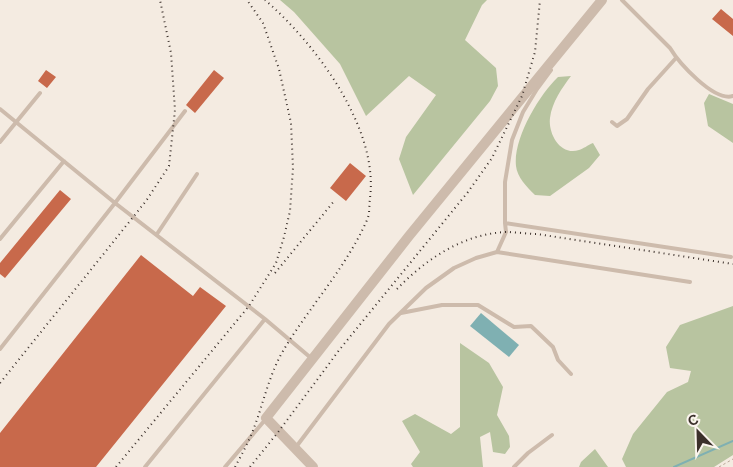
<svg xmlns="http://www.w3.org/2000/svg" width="733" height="467" viewBox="0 0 733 467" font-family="Raleway,sans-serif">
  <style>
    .green { fill: #b8c4a0 }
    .water { fill: #7fb0b2 }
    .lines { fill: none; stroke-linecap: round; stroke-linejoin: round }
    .stream { stroke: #7fb0b2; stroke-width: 2 }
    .building { fill: #c8694b }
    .path { stroke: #b9a596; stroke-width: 1; stroke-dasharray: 2.5 2.5; stroke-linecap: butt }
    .service { stroke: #cdbbac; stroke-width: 4 }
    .tertiary { stroke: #cdbbac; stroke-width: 10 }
    .rail { stroke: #3b302b; stroke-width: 2; stroke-dasharray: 1 4; stroke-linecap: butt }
  </style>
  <rect width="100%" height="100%" fill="#f4ebe1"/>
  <!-- green -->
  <path class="green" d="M 280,0 L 487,0 L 482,5 L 465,40 L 496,68 L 498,86 L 490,101 L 413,195 L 399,159 L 406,137 L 436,95 L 409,76 L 366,116 L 340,64 L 294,12 Z
    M 571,76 C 562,88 552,102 550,118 C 548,133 560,156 579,150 C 583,149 588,145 593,143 L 600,155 L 589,168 L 550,196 L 535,195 C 527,187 517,177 516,166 C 513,139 539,95 558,77 Z
    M 709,94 L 733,104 L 733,143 L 708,126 L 704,103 Z
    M 733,306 L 733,455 L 714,467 L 626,467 L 622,459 L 633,434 L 667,392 L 688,382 L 691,371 L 670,368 L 666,347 L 680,325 Z
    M 460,343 L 489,363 L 503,387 L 497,415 L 509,436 L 510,447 L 505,454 L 493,452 L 490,432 L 480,437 L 483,467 L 413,467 L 411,464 L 420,452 L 402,421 L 415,414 L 451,434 L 460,427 Z
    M 595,449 L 608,467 L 579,467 L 581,462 Z"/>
  <!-- water -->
  <path class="water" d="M 481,313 L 519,345 L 509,357 L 470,326 Z"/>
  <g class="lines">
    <!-- stream -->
    <path class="stream" d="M 674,467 L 733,441"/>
  </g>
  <!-- building -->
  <path class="building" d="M 721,9 L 733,19 L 733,36 L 712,19 Z
    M 46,70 L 56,77 L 47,88 L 38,81 Z
    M 214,70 L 224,78 L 195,113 L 186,105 Z
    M 350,163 L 366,176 L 346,201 L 330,188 Z
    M 60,190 L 71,199 L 5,278 L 0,274 L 0,263 Z
    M 141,255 L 193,296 L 200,287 L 226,306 L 96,467 L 0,467 L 0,433 Z"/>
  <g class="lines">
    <!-- path -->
    <path class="path" d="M 719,467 L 733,459"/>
    <!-- service -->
    <path class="service" d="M 622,0 L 670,48 C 679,63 714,102 733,96
      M 0,109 L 115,203 L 265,319 L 145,467
      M 612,122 L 617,126 L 627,119 L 648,89 L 676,58
      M 0,142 L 40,93
      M 505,223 L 731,257
      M 157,234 L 197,174
      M 0,239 L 64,161
      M 497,252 L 506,232 L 505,223 L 505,182 L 512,140 L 523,112 L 537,89 L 551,70
      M 401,313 L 442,305 L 478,305 L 514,327 L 531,326 L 553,347 L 558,360 L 571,374
      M 265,319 L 311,358
      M 0,349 L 115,203 L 185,111
      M 296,447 L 389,324 L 426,288 L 454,268 L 476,258 L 497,252 L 690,282
      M 225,467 L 265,420
      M 514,467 L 528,453 L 552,435"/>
    <!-- tertiary -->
    <path class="tertiary" d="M 313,467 L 266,418 L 409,236 L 602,0"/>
    <!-- rail -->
    <path class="rail" d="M 275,273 L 335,200
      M 397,289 C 426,259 463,234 506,232 C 516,232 527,234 537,234 L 733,264
      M 0,383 L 146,201 L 169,166 L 175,110 L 171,53 L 160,0
      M 116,467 L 249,306 L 276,263 L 284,237 L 290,211 L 293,168 L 291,123 L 279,69 L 263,23 L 247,0
      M 235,467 C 241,456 247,445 252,433 C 263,406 268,377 283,351 C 309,307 346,268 367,220 C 370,214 369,205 370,198 C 379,128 315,43 265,0
      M 250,467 L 279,431 L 340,349 L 468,192 L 492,158 L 522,96 L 535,52 L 540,0"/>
  </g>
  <!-- north arrow -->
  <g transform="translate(698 432) rotate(337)" stroke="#fbf5ee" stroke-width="4" paint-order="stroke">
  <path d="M0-4L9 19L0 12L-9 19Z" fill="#3b302b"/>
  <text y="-8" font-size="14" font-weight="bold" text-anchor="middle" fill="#3b302b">С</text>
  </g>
</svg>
